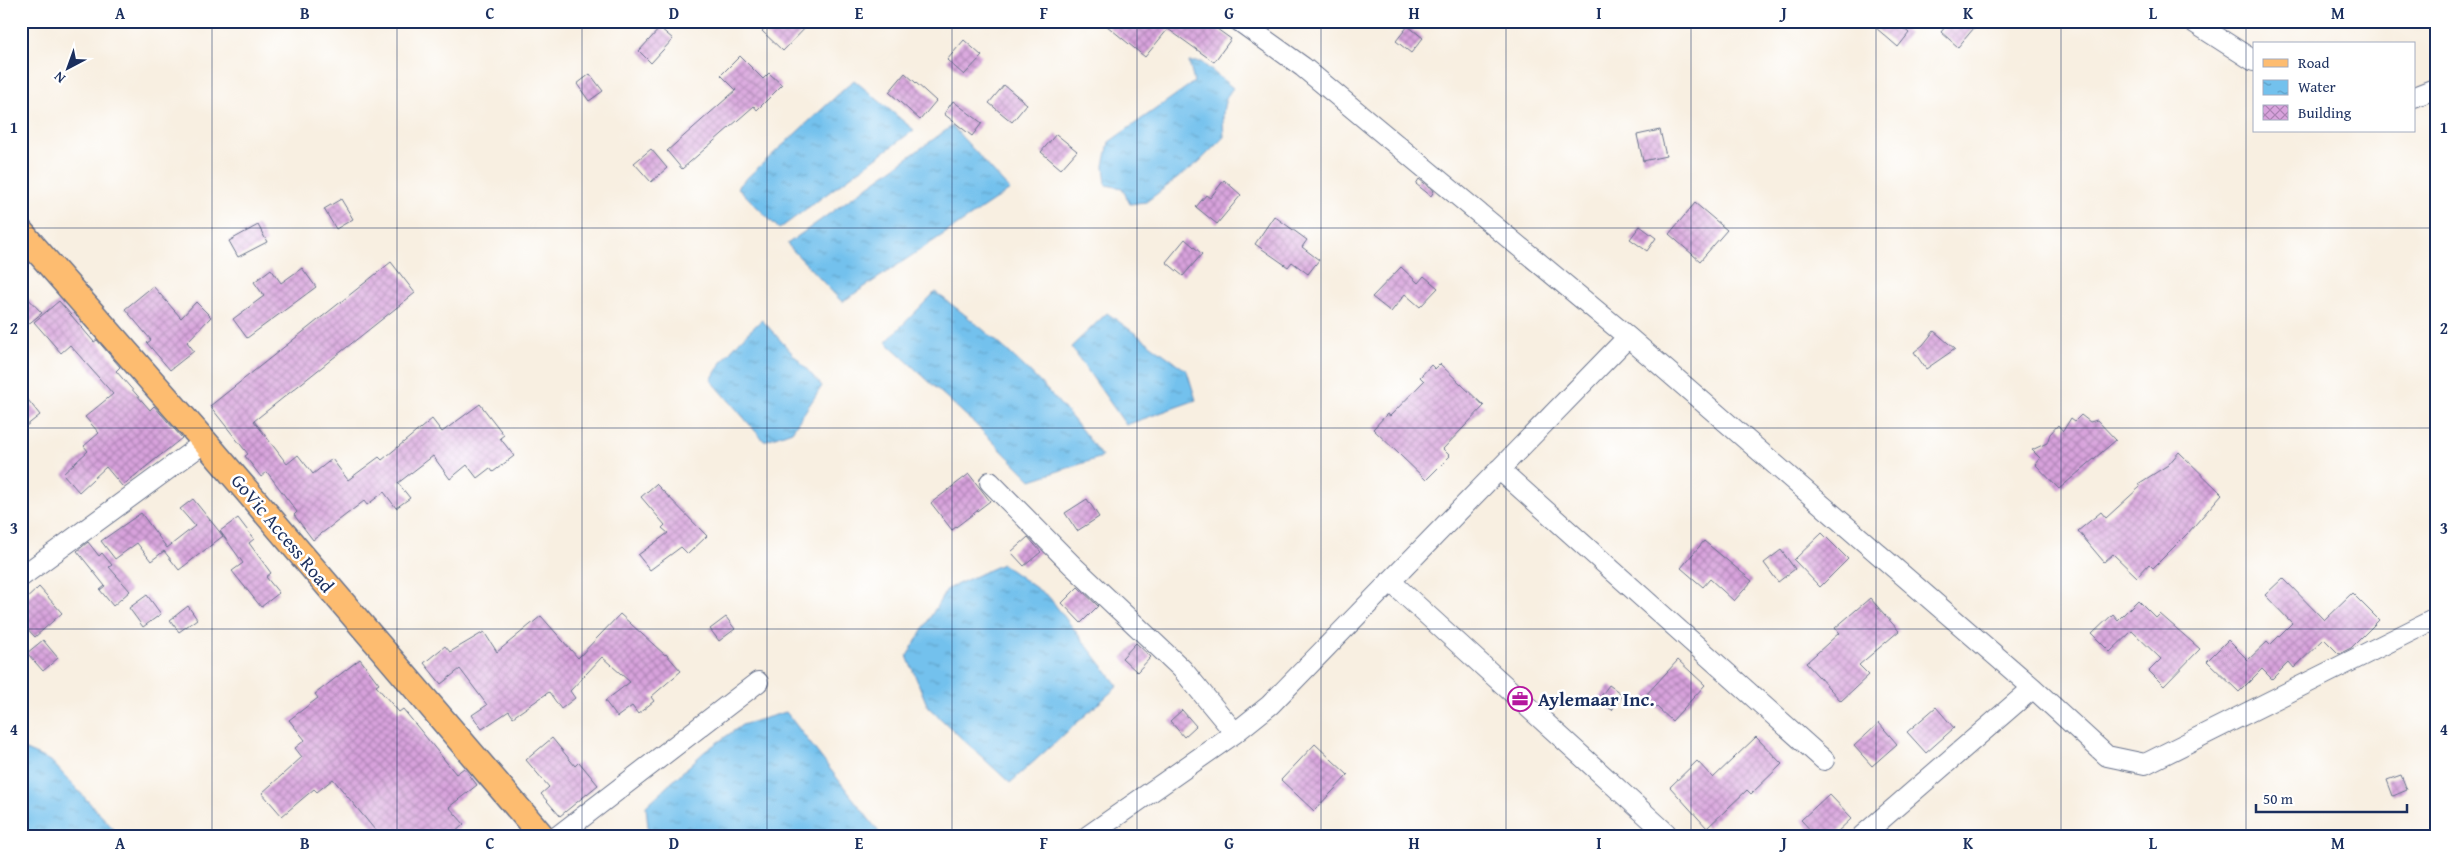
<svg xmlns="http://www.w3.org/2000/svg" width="2458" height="857" viewBox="0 0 2458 857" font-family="'Gentium Book Plus',serif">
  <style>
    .water { fill: url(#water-ripples); stroke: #4778a6 }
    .building { fill: url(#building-cross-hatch) }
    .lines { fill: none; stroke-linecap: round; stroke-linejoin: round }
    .minor-casing { stroke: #68728c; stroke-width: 22 }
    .major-casing { stroke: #68728c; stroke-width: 28 }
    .minor { stroke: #fff; stroke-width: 20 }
    .major { stroke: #fdbc70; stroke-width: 25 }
    .grid { fill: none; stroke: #1b2f5e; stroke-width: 1; stroke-opacity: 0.55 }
    .labels { text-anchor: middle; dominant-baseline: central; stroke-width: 5; stroke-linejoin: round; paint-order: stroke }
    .street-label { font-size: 19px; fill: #1b2f5e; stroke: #fff }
    .poi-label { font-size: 19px; font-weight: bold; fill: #1b2f5e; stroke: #fff; text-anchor: start }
    .neatline { fill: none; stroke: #1b2f5e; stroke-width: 2 }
    .grid-label { font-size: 16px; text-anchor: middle; font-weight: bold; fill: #1b2f5e }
  </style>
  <defs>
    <pattern id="water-ripples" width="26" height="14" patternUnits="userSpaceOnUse" patternTransform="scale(1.25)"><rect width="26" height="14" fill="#73c1ed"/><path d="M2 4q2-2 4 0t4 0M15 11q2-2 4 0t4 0" fill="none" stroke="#5e9dc3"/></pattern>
    <pattern id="building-cross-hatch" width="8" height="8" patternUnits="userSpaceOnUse" patternTransform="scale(1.25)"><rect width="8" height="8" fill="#d8a2dc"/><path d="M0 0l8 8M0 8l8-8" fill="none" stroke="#ae84b6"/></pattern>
  </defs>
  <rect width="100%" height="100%" fill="#fff"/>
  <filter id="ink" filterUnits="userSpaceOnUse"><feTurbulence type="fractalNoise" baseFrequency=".02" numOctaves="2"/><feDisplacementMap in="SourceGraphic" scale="10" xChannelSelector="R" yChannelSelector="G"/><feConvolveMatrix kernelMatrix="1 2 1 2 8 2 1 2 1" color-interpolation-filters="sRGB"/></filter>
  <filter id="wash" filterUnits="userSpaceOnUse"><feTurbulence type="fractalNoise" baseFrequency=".0096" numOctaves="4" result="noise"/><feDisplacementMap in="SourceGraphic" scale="20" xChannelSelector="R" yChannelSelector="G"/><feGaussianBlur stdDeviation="1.12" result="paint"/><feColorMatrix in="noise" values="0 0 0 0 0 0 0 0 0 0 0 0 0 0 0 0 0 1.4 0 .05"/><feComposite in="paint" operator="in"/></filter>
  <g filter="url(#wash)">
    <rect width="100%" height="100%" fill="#f8efe1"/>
    <!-- water -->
    <path class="water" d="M 1189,62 L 1201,62 L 1233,88 C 1220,103 1223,119 1224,137 L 1199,162 L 1146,202 L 1130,204 L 1122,188 L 1106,185 L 1104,166 L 1109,142 L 1194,82 Z
      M 854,80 L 914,130 L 779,229 L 737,187 Z
      M 952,126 L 1010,190 L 842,302 L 787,244 Z
      M 935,292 C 998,338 1057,393 1102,457 L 1031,480 L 972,421 L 886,342 Z
      M 1107,313 L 1187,371 L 1196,400 L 1126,425 L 1071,347 Z
      M 762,320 L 822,386 L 792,431 L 764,441 L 711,380 C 724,356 741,338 762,320 Z
      M 1002,564 L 1049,597 L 1118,686 L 1010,783 L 928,707 L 907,656 L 947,589 Z
      M 786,712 L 882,836 L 649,836 L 646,806 L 704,752 L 742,725 Z
      M 21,748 L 51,761 L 120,836 L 21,836 Z"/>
    <g id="blocks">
      <!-- building -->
      <path class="building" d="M 771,21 L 812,21 L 783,51 L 762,31 Z
        M 1101,21 L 1206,21 L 1231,39 L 1214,62 L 1168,29 L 1145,57 Z
        M 1868,21 L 1895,21 L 1909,33 L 1898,47 Z
        M 1950,21 L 1966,21 L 1974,28 L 1958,47 L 1941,32 Z
        M 1408,26 L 1423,38 L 1411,53 L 1396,41 Z
        M 660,28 L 673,39 L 651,63 L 639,51 Z
        M 964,40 L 982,56 L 964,75 L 947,60 Z
        M 740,56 L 763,79 L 769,73 L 782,85 L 757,110 L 754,106 L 682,169 L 667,151 L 736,90 L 721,75 Z
        M 905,73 L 936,101 L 920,120 L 889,92 Z
        M 590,74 L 603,91 L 589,101 L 577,84 Z
        M 1004,85 L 1027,104 L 1012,122 L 989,103 Z
        M 953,101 L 982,123 L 972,136 L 944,114 Z
        M 1660,130 L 1666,156 L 1643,161 L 1637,135 Z
        M 1056,134 L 1077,151 L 1061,169 L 1041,152 Z
        M 651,149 L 667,168 L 651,182 L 634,163 Z
        M 1419,179 L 1434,191 L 1431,196 L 1416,184 Z
        M 1224,180 L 1241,195 L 1217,224 L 1196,207 L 1206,195 L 1210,198 Z
        M 341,199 L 353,219 L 336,229 L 324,209 Z
        M 1695,203 L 1727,230 L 1700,261 L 1669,234 Z
        M 1274,216 L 1307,240 L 1302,247 L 1319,260 L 1308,274 L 1292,262 L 1288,267 L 1255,244 Z
        M 258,225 L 267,242 L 238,257 L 229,241 Z
        M 1640,226 L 1656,238 L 1647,251 L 1630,239 Z
        M 1185,239 L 1202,254 L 1183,276 L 1166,262 Z
        M 391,262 L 415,293 L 254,421 L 287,464 L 298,455 L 313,474 L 332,459 L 348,480 L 379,457 L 382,460 L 432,419 L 442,432 L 480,404 L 504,435 L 500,438 L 514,456 L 493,472 L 490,468 L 477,478 L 467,465 L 450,479 L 433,456 L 398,483 L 410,498 L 396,508 L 384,492 L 367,505 L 364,501 L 313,540 L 294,515 L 297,512 L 267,472 L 261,477 L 245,456 L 248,454 L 210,406 Z
        M 1401,267 L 1418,283 L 1424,276 L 1438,288 L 1420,307 L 1405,294 L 1391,312 L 1372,297 Z
        M 302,268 L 316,287 L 247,338 L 233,319 L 264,296 L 254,282 L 271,269 L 281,283 Z
        M 153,286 L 181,318 L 196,302 L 211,317 L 187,342 L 194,351 L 170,370 L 147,343 L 151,340 L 125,309 Z
        M 21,291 L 42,313 L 21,330 Z
        M 59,301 L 94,342 L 97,340 L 120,367 L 116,371 L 150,410 L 154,406 L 182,438 L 122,486 L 106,467 L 79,492 L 63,474 L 88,451 L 84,446 L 99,433 L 85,417 L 113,394 L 70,345 L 61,353 L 34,322 Z
        M 1934,331 L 1955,349 L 1926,369 L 1914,352 L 1923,345 Z
        M 1440,364 L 1484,406 L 1443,449 L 1450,456 L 1426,480 L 1373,429 L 1387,414 L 1390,416 L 1424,381 L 1420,377 L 1431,365 L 1435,369 Z
        M 21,391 L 40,415 L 21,430 Z
        M 2081,415 L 2090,422 L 2097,420 L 2116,440 L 2059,489 L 2035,464 L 2040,458 L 2032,450 L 2047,443 L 2050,434 L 2058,425 L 2063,431 L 2071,418 L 2075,421 Z
        M 2179,452 L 2222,494 L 2188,533 L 2153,568 L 2149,564 L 2137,577 L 2113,554 L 2104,562 L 2078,531 L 2101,512 L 2106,518 L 2140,487 L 2138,484 L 2168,465 Z
        M 969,474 L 990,501 L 952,530 L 931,503 Z
        M 656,484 L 707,536 L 688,554 L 681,547 L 650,570 L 638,555 L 668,533 L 662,528 L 665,525 L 641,497 Z
        M 193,499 L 223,536 L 179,570 L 164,551 L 151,561 L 137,543 L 115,559 L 101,541 L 141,513 L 167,548 L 195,526 L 180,509 Z
        M 1087,499 L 1099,517 L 1077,531 L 1065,513 Z
        M 238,518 L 254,539 L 249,543 L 271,573 L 266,577 L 279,593 L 261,607 L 232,571 L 243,563 L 220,531 Z
        M 1822,533 L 1848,559 L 1820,587 L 1794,560 Z
        M 1028,537 L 1041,552 L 1024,566 L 1011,552 Z
        M 1704,541 L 1752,581 L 1734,601 L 1710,579 L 1703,587 L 1681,568 Z
        M 88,542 L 99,556 L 102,553 L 112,565 L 109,567 L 130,591 L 113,606 L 100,590 L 105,586 L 77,551 Z
        M 1781,550 L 1795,569 L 1778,582 L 1764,563 Z
        M 2283,578 L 2324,620 L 2352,593 L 2379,620 L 2351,648 L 2339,654 L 2324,639 L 2294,668 L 2289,662 L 2272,679 L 2262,669 L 2239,692 L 2207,661 L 2228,640 L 2248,660 L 2267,642 L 2270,645 L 2292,623 L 2265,595 Z
        M 39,587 L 62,613 L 35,637 L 21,622 L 21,604 Z
        M 1078,587 L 1098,606 L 1081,623 L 1062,603 Z
        M 147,595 L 161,614 L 143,627 L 129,608 Z
        M 1870,598 L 1899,631 L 1859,665 L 1869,675 L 1841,701 L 1806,663 L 1839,633 L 1835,628 Z
        M 2138,600 L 2156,618 L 2160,614 L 2200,649 L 2164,686 L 2149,671 L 2161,659 L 2132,631 L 2110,652 L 2092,634 L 2113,614 L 2118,620 Z
        M 188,606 L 197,619 L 179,632 L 170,620 Z
        M 620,614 L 665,655 L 666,654 L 681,671 L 651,697 L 654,701 L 638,714 L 632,706 L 617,717 L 605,701 L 630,682 L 602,657 L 570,691 L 575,698 L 561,709 L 549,692 L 513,717 L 509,711 L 482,729 L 472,715 L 487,705 L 460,669 L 441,684 L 424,663 L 445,646 L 450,652 L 484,632 L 497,652 L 541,616 L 578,658 Z
        M 726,617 L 735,629 L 719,641 L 710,629 Z
        M 43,640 L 58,658 L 43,671 L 27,653 Z
        M 1136,643 L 1151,657 L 1137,672 L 1122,658 Z
        M 360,659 L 379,684 L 376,686 L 399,712 L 403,709 L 456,774 L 464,768 L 477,785 L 449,807 L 464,824 L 451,836 L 380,836 L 333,779 L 317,792 L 314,789 L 282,816 L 262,793 L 302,757 L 295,748 L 305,740 L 289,720 L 318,698 L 315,694 Z
        M 1678,660 L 1705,685 L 1672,721 L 1645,696 Z
        M 1609,685 L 1623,695 L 1612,710 L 1598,700 Z
        M 1936,707 L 1954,728 L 1926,753 L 1907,732 Z
        M 1182,710 L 1196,726 L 1184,737 L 1170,721 Z
        M 1879,723 L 1897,744 L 1872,766 L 1854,746 Z
        M 1756,737 L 1782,764 L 1751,794 L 1747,790 L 1707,828 L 1670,787 L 1697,761 L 1713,778 Z
        M 552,738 L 575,766 L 579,762 L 598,785 L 560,816 L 541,794 L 549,787 L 526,760 Z
        M 1315,744 L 1348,775 L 1314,811 L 1281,780 Z
        M 2401,775 L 2407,790 L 2393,796 L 2387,780 Z
        M 1829,794 L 1852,818 L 1833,836 L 1816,836 L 1801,820 Z"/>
    </g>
  </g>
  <g filter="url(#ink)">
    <use href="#blocks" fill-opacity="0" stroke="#68728c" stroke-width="1"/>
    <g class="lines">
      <defs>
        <path id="minor" d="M 1239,21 L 1303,67 L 1628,337 L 2033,688 L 2107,756 L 2145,764 L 2437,618
          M 2192,21 L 2254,61
          M 2414,97 L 2437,88
          M 1499,469 L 1824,760
          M 990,482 L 1072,565 L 1182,669 L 1235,733
          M 21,577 L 205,442
          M 1390,581 L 1666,833
          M 558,836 L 758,682
          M 1088,836 L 1235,733 L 1270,705 L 1628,337
          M 1862,836 L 2033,688"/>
        <path id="major" d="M 21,232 L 205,442 L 542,836"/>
      </defs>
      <!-- minor casing -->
      <use href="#minor" class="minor-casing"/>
      <!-- major casing -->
      <use href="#major" class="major-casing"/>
      <!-- minor -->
      <use href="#minor" class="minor"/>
      <!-- major -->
      <use href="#major" class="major"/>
    </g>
  </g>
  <!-- grid -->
  <path class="grid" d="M 212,21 L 212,836M 397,21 L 397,836M 582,21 L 582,836M 767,21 L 767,836M 952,21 L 952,836M 1137,21 L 1137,836M 1321,21 L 1321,836M 1506,21 L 1506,836M 1691,21 L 1691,836M 1876,21 L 1876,836M 2061,21 L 2061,836M 2246,21 L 2246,836M 21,228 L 2437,228M 21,428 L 2437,428M 21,629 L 2437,629"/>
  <!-- icons -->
  <defs>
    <symbol id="office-ring" viewBox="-11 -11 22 22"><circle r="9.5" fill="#fff" stroke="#b5179e" stroke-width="1.5"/><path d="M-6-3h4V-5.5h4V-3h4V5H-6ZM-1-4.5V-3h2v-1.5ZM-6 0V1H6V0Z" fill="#b5179e"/></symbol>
  </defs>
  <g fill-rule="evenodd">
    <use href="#office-ring" x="1506" y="685" width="28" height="28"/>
  </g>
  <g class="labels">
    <!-- street labels -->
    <g class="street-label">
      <text transform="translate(283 533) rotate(50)">GoVic Access Road</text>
    </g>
    <!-- poi labels -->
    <g class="poi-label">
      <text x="1538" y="699">Aylemaar Inc.</text>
    </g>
  </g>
  <!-- margin -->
  <rect width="2458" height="857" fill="none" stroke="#fff" stroke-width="55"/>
  <!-- legend -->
  <rect x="2253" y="42" width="162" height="90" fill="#ffffff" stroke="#a4acbf"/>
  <rect x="2263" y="59" width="25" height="8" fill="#fdbc70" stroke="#a4acbf"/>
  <text x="2298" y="68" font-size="15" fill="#1b2f5e">Road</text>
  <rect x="2263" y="80" width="25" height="15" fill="url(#water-ripples)" stroke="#a4acbf"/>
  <text x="2298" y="92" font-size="15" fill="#1b2f5e">Water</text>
  <rect x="2263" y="105" width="25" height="15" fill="url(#building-cross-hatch)" stroke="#a4acbf"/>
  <text x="2298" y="118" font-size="15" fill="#1b2f5e">Building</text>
  <!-- north arrow -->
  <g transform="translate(68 68) rotate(221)" stroke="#ffffff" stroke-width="4" paint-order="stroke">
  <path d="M0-4L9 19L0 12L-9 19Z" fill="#1b2f5e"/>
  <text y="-8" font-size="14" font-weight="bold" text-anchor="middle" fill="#1b2f5e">N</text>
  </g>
  <!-- scale -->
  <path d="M2256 804v8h151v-8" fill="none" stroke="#1b2f5e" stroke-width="2.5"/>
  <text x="2263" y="804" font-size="15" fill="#1b2f5e" stroke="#ffffff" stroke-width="4" paint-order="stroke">50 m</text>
  <rect x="28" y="28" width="2402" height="802" class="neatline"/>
  <g class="grid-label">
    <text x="120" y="19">A</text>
    <text x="305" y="19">B</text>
    <text x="490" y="19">C</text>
    <text x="674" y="19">D</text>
    <text x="859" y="19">E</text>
    <text x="1044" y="19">F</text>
    <text x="1229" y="19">G</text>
    <text x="1414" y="19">H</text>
    <text x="1599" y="19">I</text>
    <text x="1784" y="19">J</text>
    <text x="1968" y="19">K</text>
    <text x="2153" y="19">L</text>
    <text x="2338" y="19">M</text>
    <text x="14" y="133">1</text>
    <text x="2444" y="133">1</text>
    <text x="14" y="334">2</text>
    <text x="2444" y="334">2</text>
    <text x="14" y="534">3</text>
    <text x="2444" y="534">3</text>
    <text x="14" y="735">4</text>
    <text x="2444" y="735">4</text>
    <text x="120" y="849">A</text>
    <text x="305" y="849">B</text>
    <text x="490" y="849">C</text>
    <text x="674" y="849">D</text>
    <text x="859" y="849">E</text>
    <text x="1044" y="849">F</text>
    <text x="1229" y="849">G</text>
    <text x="1414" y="849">H</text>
    <text x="1599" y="849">I</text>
    <text x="1784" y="849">J</text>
    <text x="1968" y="849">K</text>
    <text x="2153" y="849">L</text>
    <text x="2338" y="849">M</text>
  </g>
</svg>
